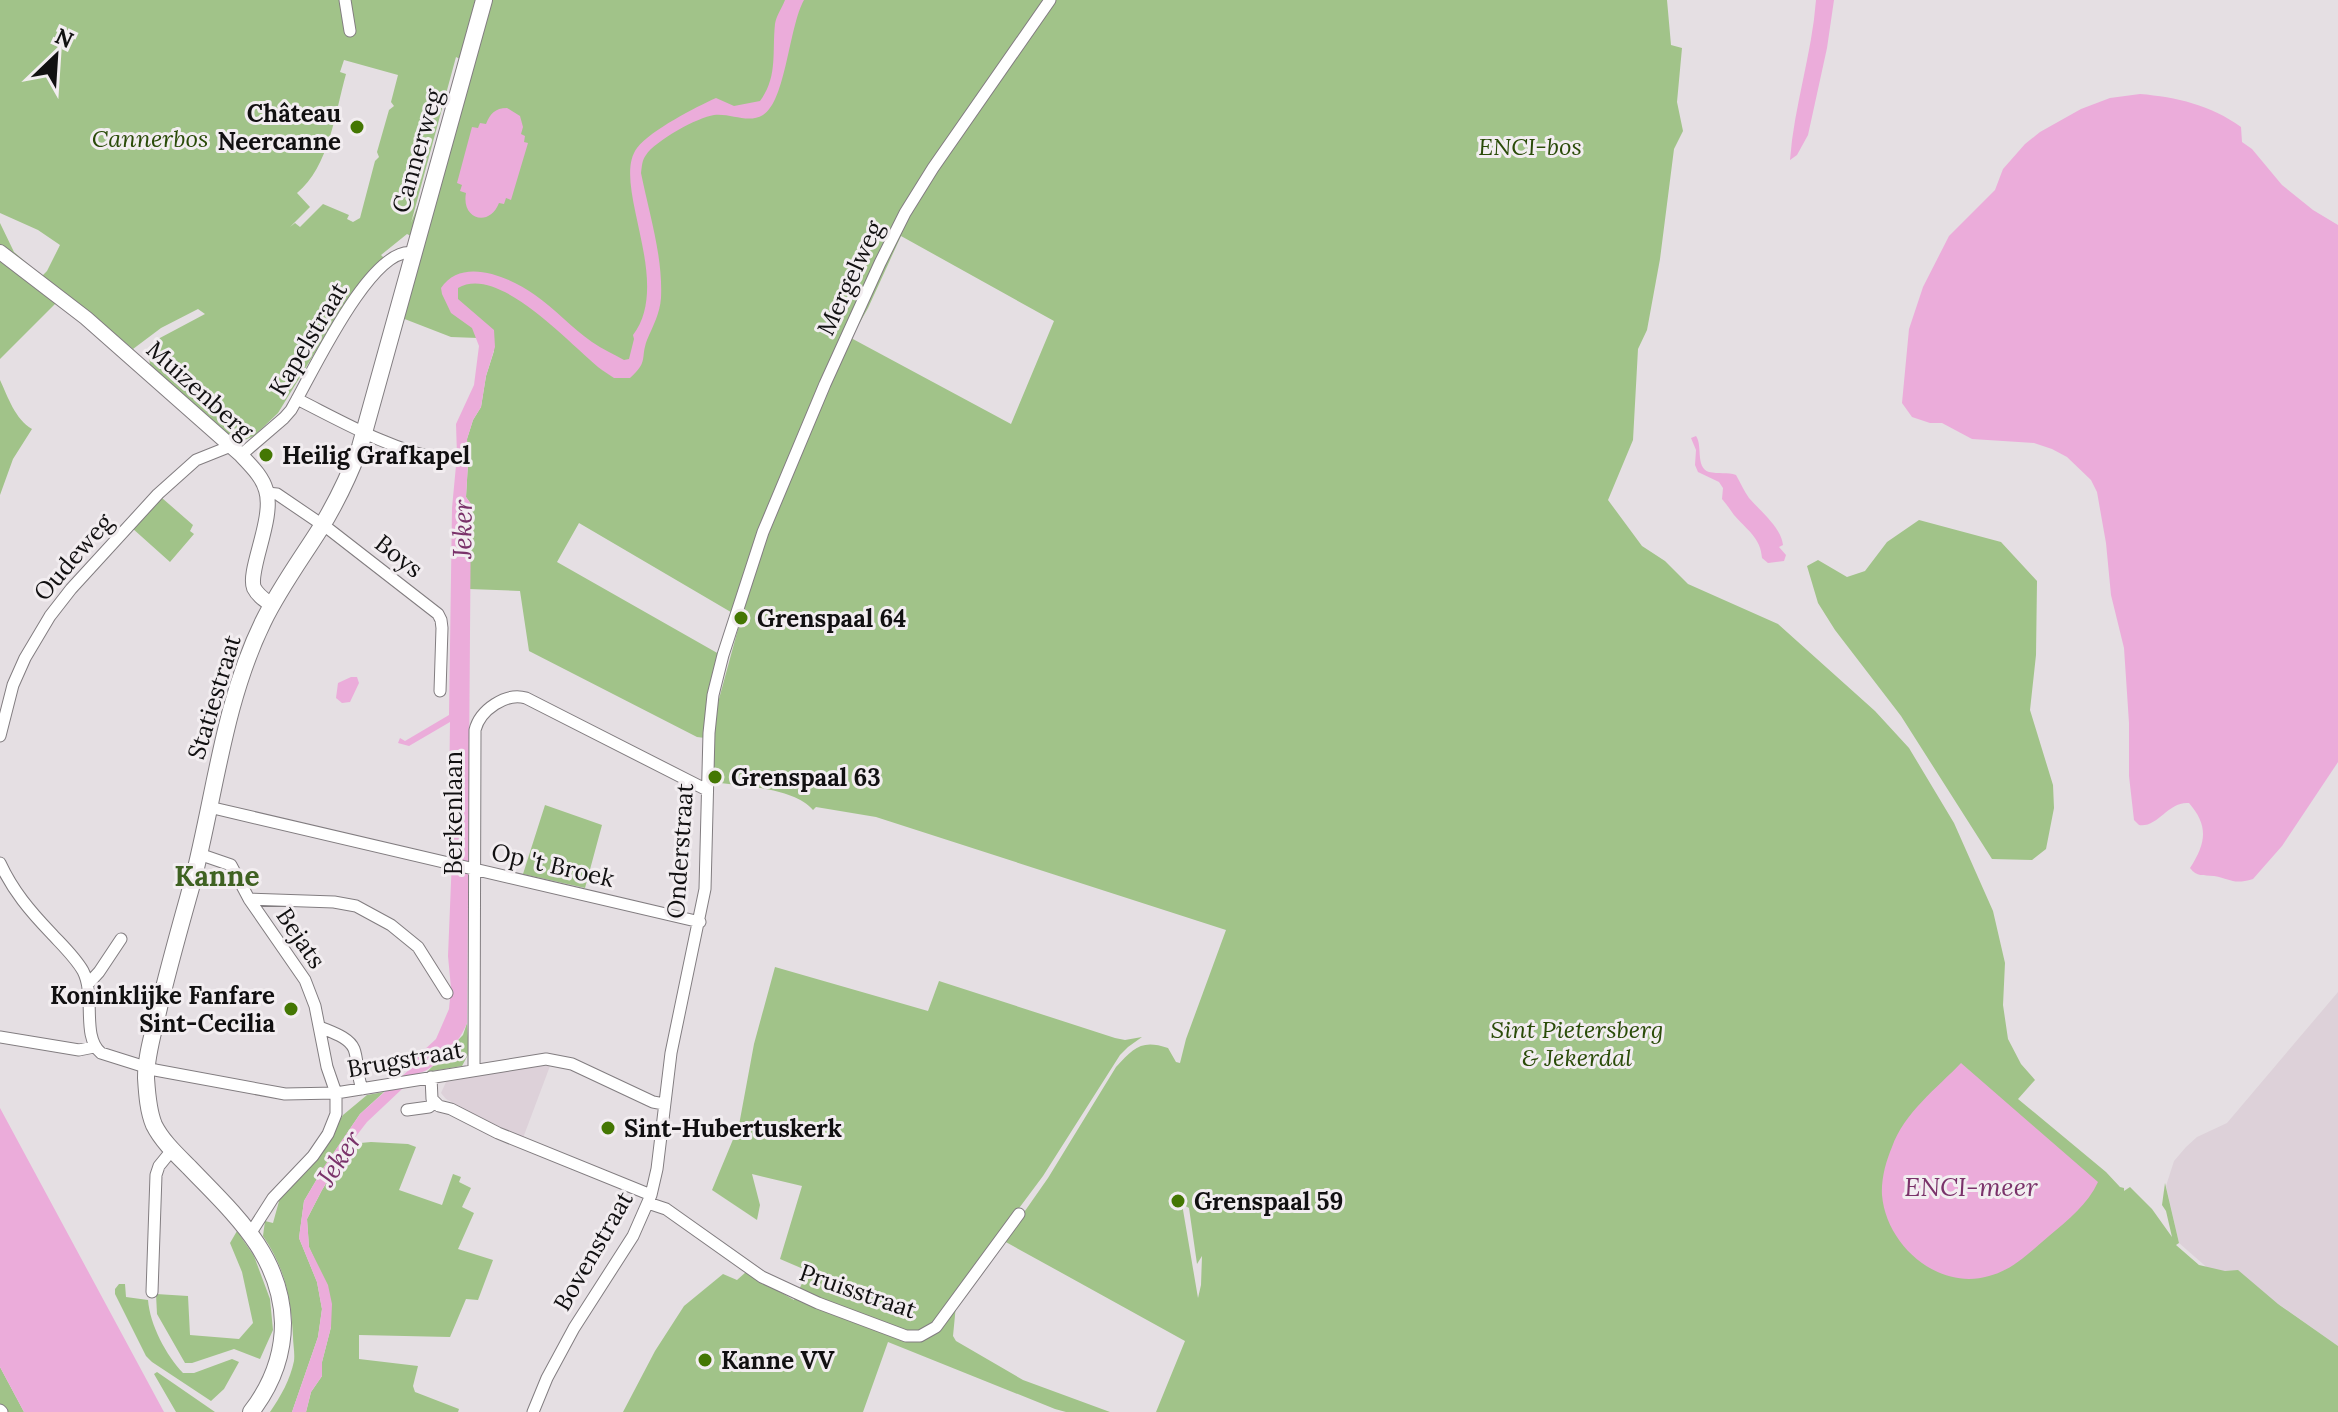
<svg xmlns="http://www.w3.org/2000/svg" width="2338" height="1412" viewBox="0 0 2338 1412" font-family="Lora,serif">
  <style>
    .built { fill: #ddd1d9 }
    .green { fill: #a1c389; fill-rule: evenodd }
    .water { fill: #ebacda }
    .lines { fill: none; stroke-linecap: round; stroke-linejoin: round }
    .minor-casing { stroke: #827d80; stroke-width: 13 }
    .tertiary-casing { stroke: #827d80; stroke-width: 16 }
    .secondary-casing { stroke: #827d80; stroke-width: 18 }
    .minor { stroke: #fff; stroke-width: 11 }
    .tertiary { stroke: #fff; stroke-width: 14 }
    .secondary { stroke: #fff; stroke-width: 16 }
    .poi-dot { fill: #447703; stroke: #f2edf0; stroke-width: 3 }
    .labels { text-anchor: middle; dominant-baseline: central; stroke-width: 6; stroke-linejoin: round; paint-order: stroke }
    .poi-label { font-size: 24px; font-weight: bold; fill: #111011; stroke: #f2edf0; text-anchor: start }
    .park-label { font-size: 24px; font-style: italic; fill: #2a4b08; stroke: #f2edf0 }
    .street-label { font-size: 24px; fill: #111011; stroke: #f2edf0 }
    .water-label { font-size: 26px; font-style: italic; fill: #7a326a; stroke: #f2edf0 }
    .quarter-label { font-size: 28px; font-weight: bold; fill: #3f6222; stroke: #f2edf0 }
  </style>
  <rect width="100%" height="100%" fill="#e5dfe3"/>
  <!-- built -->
  <path class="built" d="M 2338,992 L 2338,1346 L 2280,1305 L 2243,1299 L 2179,1243 L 2166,1186 L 2174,1161 L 2186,1147 L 2197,1137 L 2227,1123 Z
    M 536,1065 L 550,1066 L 523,1138 L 484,1119 L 446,1099 L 441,1093 L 446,1082 Z"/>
  <!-- green -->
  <path class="green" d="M 0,0 L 1667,0 L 1671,45 L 1682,48 L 1677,102 L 1683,131 L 1674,149 L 1660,259 L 1647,330 L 1638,349 L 1633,440 L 1608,500 L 1642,546 L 1665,561 L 1688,584 L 1778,624 L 1875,711 L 1909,748 L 1954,823 L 1993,911 L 2005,963 L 2003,1005 L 2008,1039 L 2021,1064 L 2035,1080 L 2018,1099 L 2106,1172 L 2120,1187 L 2124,1188 L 2124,1191 L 2130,1187 L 2152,1209 L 2172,1237 L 2166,1211 L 2162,1205 L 2165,1183 L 2179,1243 L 2176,1245 L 2199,1265 L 2225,1271 L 2238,1270 L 2278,1304 L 2338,1346 L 2338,1412 L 1156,1412 L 1185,1341 L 1004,1241 L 1048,1178 L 1116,1067 C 1134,1048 1141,1039 1168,1048 L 1176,1062 L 1180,1063 L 1186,1039 L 1226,930 L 876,817 L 816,807 L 813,810 C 794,787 740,786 711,782 L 714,769 L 713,721 L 741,618 L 579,523 L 557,562 L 719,654 L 705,738 L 697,737 L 529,651 L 520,591 L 469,589 L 471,504 L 466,497 L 468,463 L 467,439 L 473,420 L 481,407 L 486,376 L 494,351 L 478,338 L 451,337 L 402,318 L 421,241 L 407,234 L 381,255 L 385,259 L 341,310 L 278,413 L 254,436 L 235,444 L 151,369 C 148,356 148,348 158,339 L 205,314 L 198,309 L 161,328 L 133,349 L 86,310 L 57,302 L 0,359 L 0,223 L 14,252 L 42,276 L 47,271 L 60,245 L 38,230 L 0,213 ZM 456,57 L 460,59 L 420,200 L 411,223 ZM 344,60 L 398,75 L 391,102 L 394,106 L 389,110 L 377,152 L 379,157 L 375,161 L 360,218 L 353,222 L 347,219 L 349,215 L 323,204 L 300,227 L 295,223 L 290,227 L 310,207 L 297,193 C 329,167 335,113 346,74 L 340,72 ZM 901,236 L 1054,321 L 1011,424 L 851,338 L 868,308 ZM 1182,1204 L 1189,1208 L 1197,1264 L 1202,1256 L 1201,1285 L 1198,1298 Z
    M 0,380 C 8,397 15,419 32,429 L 13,459 L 0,495 Z
    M 162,498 L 193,525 L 190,531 L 194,534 L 170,562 L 132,528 Z
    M 1919,520 L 2001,542 L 2037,581 L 2036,655 L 2030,710 L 2053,785 L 2054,808 L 2046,849 L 2032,860 L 1992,859 L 1901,716 L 1835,630 L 1818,603 L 1807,566 L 1818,560 L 1847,577 L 1865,571 L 1887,542 Z
    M 545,805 L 602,825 L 585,888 L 523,874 Z
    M 775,967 L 928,1011 L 939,981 L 1115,1038 L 1125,1040 L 1142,1037 L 1128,1047 L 1120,1055 L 1043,1176 L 976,1266 L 956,1305 L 953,1336 L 956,1341 L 1023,1380 L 1110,1412 L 1066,1412 L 1055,1409 L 888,1342 L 863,1412 L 623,1412 L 655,1351 L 684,1306 L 723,1274 L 737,1280 L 746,1272 L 794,1300 L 808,1271 L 780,1259 L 802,1186 L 752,1174 L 760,1205 L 757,1220 L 712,1190 L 739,1125 L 754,1044 Z
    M 467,1023 L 469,1053 L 462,1066 L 427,1072 L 463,1035 Z
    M 384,1092 L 360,1114 L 324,1167 L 304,1201 L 299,1238 L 317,1282 L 322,1309 L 318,1337 L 292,1412 L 270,1412 C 281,1396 290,1380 294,1361 C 295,1353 293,1344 293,1336 C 291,1298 285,1268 263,1236 L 265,1221 L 273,1223 L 281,1194 L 323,1147 L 343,1115 L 367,1095 Z
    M 371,1142 L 408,1144 L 416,1147 L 399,1190 L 442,1205 L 453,1174 L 461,1177 L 459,1182 L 471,1188 L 462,1207 L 474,1213 L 458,1249 L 493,1260 L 478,1300 L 466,1299 L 450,1337 L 359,1335 L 359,1359 L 418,1366 L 413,1386 L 415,1392 L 459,1409 L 458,1412 L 306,1412 L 311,1392 L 322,1376 L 322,1362 L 331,1327 L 317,1265 L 309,1247 L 307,1219 L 322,1190 L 350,1144 Z
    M 237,1231 L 254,1256 L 270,1299 L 273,1330 L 260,1359 L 234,1349 L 192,1363 L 185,1363 L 157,1314 L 156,1294 L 188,1296 L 190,1335 L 239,1339 L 253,1323 L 242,1272 L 230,1243 Z
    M 119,1284 L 125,1284 L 126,1297 L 148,1300 C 150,1325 166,1355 183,1373 L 194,1373 L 232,1359 L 239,1362 L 224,1389 L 211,1401 L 152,1362 L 146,1356 L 115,1294 L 115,1289 Z
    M 0,1367 L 24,1412 L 8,1412 L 0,1406 Z
    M 157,1372 L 215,1412 L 176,1412 L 154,1374 Z"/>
  <!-- water -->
  <path class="water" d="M 785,0 L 804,0 C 789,26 786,101 763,115 C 748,124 731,113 714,115 C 698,117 655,141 646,155 C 642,160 642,166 641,173 C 649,213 663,256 661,298 C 660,313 653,326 647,340 C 640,359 649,361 630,378 L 614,378 L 602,370 C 572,347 499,263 458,288 L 458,299 L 494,330 L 495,347 L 486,376 L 481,407 L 473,420 L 467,439 L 468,463 L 466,497 L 471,504 L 467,1023 C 461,1040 437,1069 419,1073 L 367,1122 L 350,1144 L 322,1190 L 307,1219 L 309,1247 L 328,1285 L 332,1304 L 331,1327 L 322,1362 L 322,1376 L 311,1392 L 306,1412 L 292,1412 L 318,1337 L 322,1309 L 317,1282 L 299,1238 L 304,1201 L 324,1167 L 360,1114 L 410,1069 L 408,1065 L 436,1039 L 449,1009 L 451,988 L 448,956 L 452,858 L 449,796 L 450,722 L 409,746 L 398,743 L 400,738 L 405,741 L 449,715 L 452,508 L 457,455 L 456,424 L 474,385 L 479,346 L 472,328 L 451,313 L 442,294 L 441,288 C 462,256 510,277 535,295 C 555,309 572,328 592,342 C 602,349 614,354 624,360 L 629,359 L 634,339 L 633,335 C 674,281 610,184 637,148 C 651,130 696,107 716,98 L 734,106 L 760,101 C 778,77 772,52 775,24 C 776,16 782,8 785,0 Z
    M 1816,0 L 1834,0 L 1827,48 L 1808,135 L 1797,155 L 1790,160 C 1794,106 1812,54 1816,0 Z
    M 2140,94 C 2176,97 2211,105 2241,127 L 2242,142 L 2252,149 L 2282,185 L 2313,210 L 2338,225 L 2338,762 L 2282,846 L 2253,879 C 2233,885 2231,879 2214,876 C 2203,875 2197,877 2190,868 C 2206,843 2209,826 2189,803 C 2168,801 2158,828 2139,825 L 2134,820 L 2129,776 L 2129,723 L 2124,648 L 2111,595 L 2106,543 L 2097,492 L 2091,480 L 2067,457 L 2052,449 L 2034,443 L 1972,439 L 1942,423 L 1930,423 L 1912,417 L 1902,403 L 1909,329 L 1923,287 L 1949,236 L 1995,190 L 2003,169 L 2025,144 L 2040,132 L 2081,109 L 2110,98 Z
    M 507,108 L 520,116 L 523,127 L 521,134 L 525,136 L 524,142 L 528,143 L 511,200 L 506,198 L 504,204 L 499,203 C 489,228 461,219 466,193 L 460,191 L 462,185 L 457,183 L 472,127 L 478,128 L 480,123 L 486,124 C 490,114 495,108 507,108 Z
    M 1696,436 C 1703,446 1695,467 1709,472 C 1718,474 1728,472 1736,475 C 1740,482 1744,491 1749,498 C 1760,511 1781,527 1783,545 L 1779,547 L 1786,555 L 1784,561 L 1768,563 L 1762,558 C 1761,538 1746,529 1734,515 C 1730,509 1726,504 1722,499 L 1723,488 L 1719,482 L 1698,472 L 1695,465 L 1696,450 L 1691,438 Z
    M 351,677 L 357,677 L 359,683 L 350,702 L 342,703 L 336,698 L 338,683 Z
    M 1961,1063 L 2098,1182 C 2088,1204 2068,1220 2049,1236 C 2031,1251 2013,1270 1989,1276 C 1938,1291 1886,1245 1882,1195 C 1881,1179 1886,1161 1892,1147 C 1904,1113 1937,1088 1961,1063 Z
    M 0,1108 L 164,1412 L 24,1412 L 0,1367 Z"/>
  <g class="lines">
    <defs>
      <path id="minor" d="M 345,0 L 350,31
        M 297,399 C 341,421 393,451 441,459
        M 241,455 L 284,418 L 291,410 C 310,378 371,244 413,253
        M 267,493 L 277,494 L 330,530 L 438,614 L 441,620 L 442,628 L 440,691
        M 0,736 L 13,685 L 25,658 L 50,616 L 71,589 L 158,494 L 196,460 L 231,446
        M 209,807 L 700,922
        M 199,854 L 231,865 L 249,899 L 305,980 L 315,1006 L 327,1067 L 336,1093 L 336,1114 L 328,1134 L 313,1156 L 273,1198 L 250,1234
        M 0,863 C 13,891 30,911 51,933 C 62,945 75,957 83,971 C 96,996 81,1036 101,1053 L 155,1070 L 285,1094 L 336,1093 L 546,1059 L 572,1064 L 653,1102 L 664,1104
        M 249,899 L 334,902 L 356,906 L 391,925 L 418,947 L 447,993
        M 88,984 L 99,972 L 121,939
        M 320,1027 C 331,1032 349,1037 354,1049 C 358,1059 357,1076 362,1089
        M 0,1037 L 79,1050 L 94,1047
        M 474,1070 L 475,730 C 480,710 506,692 526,698 L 707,790
        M 431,1077 L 432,1099 L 439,1106 L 451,1109 L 498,1133 L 651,1195
        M 407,1110 L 429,1107 L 435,1102
        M 648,1203 L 666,1209 L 762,1277 L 818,1303 L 906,1336 L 920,1336 L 936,1327 L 1019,1214
        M 152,1292 L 156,1175 L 159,1166 L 172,1150
        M 0,1410 L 2,1412
        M 533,1412 L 547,1378 L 574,1328 L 633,1236 L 651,1195 L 657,1169 L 671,1053 L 705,889 L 709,733 L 713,695 L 723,655 L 763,532 L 825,384 L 880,263 L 905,213 L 933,168 L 1050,0"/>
      <path id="tertiary" d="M 0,252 L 86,318 L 241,455 C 251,466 262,476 266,490 C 275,518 247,571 254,588 C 258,596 265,600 272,605"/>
      <path id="secondary" d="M 251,1412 C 271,1386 283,1356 283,1323 C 281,1254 233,1213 189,1167 C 176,1154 162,1141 154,1125 C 148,1111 147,1093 146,1078 C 146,1056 153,1034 158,1012 C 168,969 180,927 192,884 C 215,796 223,704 263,622 C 279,589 301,559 320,529 C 336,503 349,476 360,447 L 484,0"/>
    </defs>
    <!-- minor casing -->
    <use href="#minor" class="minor-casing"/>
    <!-- tertiary casing -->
    <use href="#tertiary" class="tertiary-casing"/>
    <!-- secondary casing -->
    <use href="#secondary" class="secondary-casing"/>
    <!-- minor -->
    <use href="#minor" class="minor"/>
    <!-- tertiary -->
    <use href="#tertiary" class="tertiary"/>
    <!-- secondary -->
    <use href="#secondary" class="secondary"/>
  </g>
  <!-- markers -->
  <g class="poi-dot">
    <circle cx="357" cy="127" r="8"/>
    <circle cx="266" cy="455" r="8"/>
    <circle cx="741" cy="618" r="8"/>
    <circle cx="715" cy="777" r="8"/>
    <circle cx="291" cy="1009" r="8"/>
    <circle cx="608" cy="1128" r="8"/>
    <circle cx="1178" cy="1201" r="8"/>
    <circle cx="705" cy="1360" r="8"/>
  </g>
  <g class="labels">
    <!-- poi labels -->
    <g class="poi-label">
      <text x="341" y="113" text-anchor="end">Château<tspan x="341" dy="28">Neercanne</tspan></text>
      <text x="282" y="455">Heilig Grafkapel</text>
      <text x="757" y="618">Grenspaal 64</text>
      <text x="731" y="777">Grenspaal 63</text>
      <text x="275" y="995" text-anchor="end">Koninklijke Fanfare<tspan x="275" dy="28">Sint-Cecilia</tspan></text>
      <text x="624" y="1128">Sint-Hubertuskerk</text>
      <text x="1194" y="1201">Grenspaal 59</text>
      <text x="721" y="1360">Kanne VV</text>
    </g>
    <!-- park labels -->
    <g class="park-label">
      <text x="150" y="138">Cannerbos</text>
      <text x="1530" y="146">ENCI-bos</text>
      <text x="1577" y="1029">Sint Pietersberg<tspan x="1577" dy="28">&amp; Jekerdal</tspan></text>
    </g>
    <!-- street labels -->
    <g class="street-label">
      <text transform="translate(417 151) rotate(-74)">Cannerweg</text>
      <text transform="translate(850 278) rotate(-65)">Mergelweg</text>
      <text transform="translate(308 339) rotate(-59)">Kapelstraat</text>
      <text transform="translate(200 390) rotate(42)">Muizenberg</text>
      <text transform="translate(399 556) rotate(38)">Boys</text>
      <text transform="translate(73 557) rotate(-49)">Oudeweg</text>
      <text transform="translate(214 697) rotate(-73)">Statiestraat</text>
      <text transform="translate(453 813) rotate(-90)">Berkenlaan</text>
      <text transform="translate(680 851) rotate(-86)">Onderstraat</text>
      <text transform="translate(553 865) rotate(13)">Op 't Broek</text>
      <text transform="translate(301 938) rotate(56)">Bejats</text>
      <text transform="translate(405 1059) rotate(-10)">Brugstraat</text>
      <text transform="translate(593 1251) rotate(-60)">Bovenstraat</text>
      <text transform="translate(858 1291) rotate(19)">Pruisstraat</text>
    </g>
    <!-- water labels -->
    <g class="water-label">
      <text transform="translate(462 529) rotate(-89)">Jeker</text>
      <text transform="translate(339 1158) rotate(-57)">Jeker</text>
      <text x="1971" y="1186">ENCI-meer</text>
    </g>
    <!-- quarter labels -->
    <g class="quarter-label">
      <text x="217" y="876">Kanne</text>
    </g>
  </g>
  <!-- north arrow -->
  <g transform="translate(56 56) rotate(25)" stroke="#f2edf0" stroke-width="6" paint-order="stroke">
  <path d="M0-6L14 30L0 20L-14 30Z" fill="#111011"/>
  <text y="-12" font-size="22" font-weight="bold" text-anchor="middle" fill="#111011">N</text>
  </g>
</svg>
